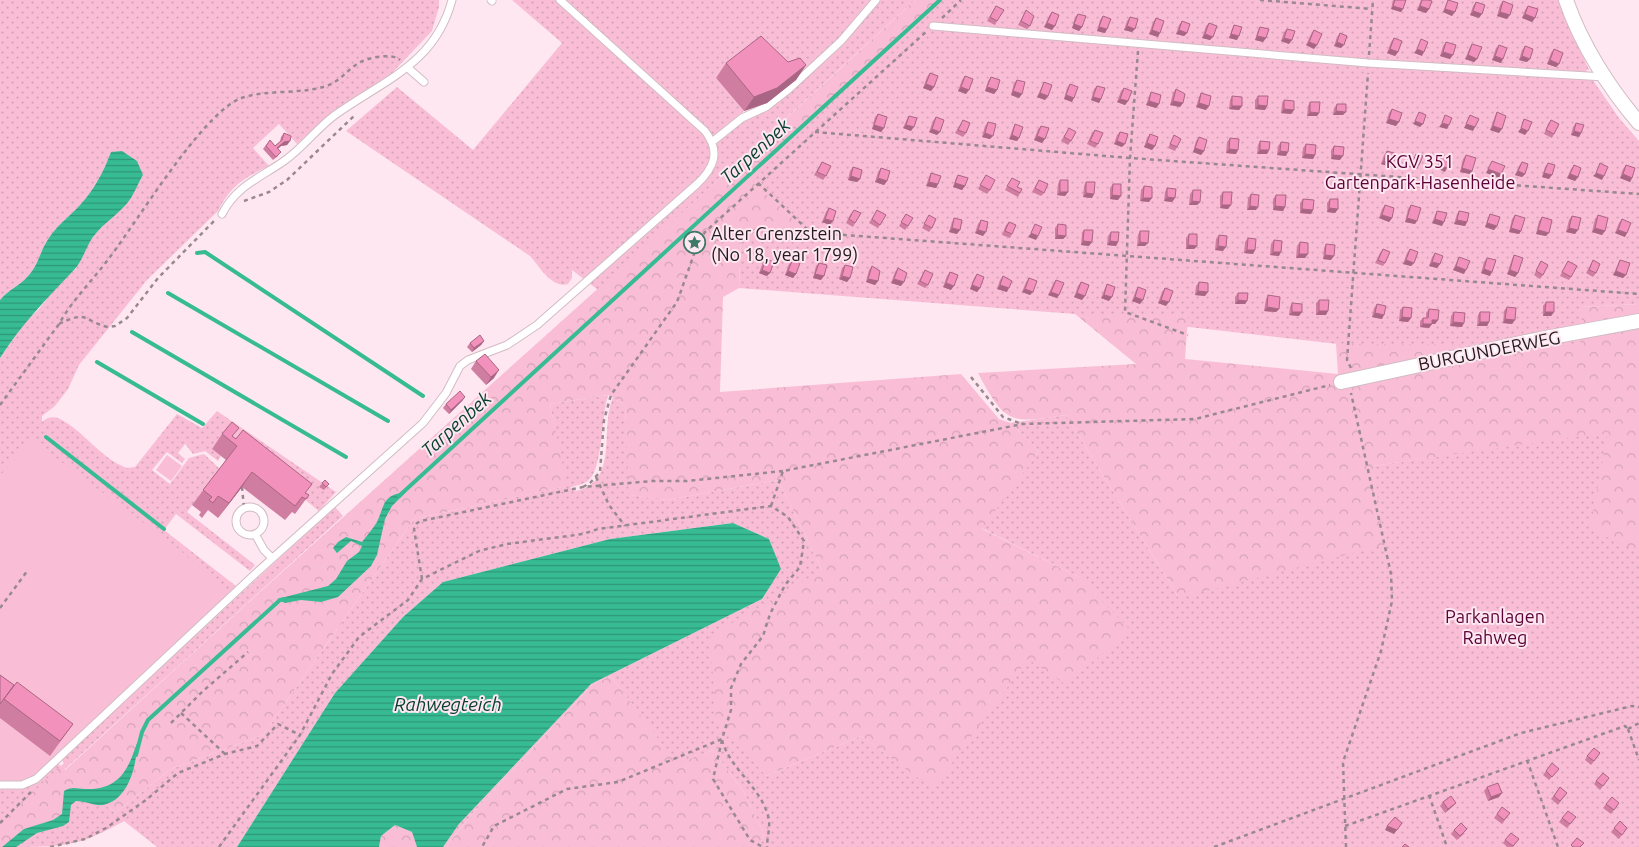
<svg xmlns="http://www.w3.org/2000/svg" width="1639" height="847" viewBox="0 0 1639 847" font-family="Ubuntu,sans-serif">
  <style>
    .green { fill: url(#green-dots) }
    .forest { fill: url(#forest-crowns) }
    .pitch { fill: #f9bed6 }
    .water { fill: url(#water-rules) }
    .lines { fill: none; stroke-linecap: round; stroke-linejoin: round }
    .stream { stroke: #37bb93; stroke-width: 4 }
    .service-casing { stroke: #d2bcc4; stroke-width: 9 }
    .minor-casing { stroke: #d2bcc4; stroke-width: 16 }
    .path { stroke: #99898f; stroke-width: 2.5; stroke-dasharray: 4 4; stroke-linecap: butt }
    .service { stroke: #fff; stroke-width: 7 }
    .minor { stroke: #fff; stroke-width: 14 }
    .wall { fill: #d07da2 }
    .shaded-wall { fill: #a96684 }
    .building { fill: #f291bc; stroke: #a96684 }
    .labels { text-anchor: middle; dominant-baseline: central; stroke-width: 4; stroke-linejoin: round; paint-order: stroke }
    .park-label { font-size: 18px; fill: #5b0236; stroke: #fee7f0 }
    .poi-label { font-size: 18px; fill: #231b1e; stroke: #fee7f0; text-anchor: start }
    .street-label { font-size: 18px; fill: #231b1e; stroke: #fee7f0 }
    .water-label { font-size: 19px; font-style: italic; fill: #063f2f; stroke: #fee7f0 }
  </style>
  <defs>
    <pattern id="green-dots" width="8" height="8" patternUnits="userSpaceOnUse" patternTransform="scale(1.25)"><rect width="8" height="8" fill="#f9bed6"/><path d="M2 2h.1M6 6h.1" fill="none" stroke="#d5a3b7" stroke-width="1.8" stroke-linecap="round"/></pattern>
    <pattern id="forest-crowns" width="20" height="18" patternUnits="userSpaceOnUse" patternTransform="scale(1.25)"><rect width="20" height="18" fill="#f9bed6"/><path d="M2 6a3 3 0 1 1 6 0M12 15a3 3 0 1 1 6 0" fill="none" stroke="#d5a3b7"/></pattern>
    <pattern id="water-rules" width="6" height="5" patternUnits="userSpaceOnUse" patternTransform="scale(1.25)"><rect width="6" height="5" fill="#37bb93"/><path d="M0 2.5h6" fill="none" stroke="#2e9777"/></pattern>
  </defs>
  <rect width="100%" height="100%" fill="#fee7f0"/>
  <!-- green -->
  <path class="green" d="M 0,0 L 439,0 L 439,7 L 432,31 L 392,73 L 333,111 L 297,144 L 279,124 L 253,148 L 269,166 C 244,178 231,185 218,211 L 147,280 L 79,365 L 68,389 L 55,406 L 42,416 L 42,422 C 47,417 54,416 60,419 C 84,431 101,459 127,468 L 135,467 L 177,414 L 202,428 L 217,411 L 336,492 L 319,511 L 223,434 L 212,449 L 221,456 L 218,461 L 205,451 L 193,454 L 185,444 L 178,453 L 185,459 L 182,463 L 167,452 L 152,470 L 170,484 L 189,458 L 204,454 L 220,469 L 187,512 L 255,565 L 250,571 L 176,514 L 164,530 L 236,586 L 75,738 L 0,491 L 0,358 L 25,322 L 39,309 L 58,284 L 76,269 L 87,245 L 96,233 L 130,199 L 143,175 L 111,152 C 104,171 94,190 80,205 C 69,217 55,227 47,241 C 40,252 38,265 29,275 C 21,285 8,290 0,300 Z
    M 512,0 L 871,0 L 840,39 L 796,80 L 716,78 L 744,111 L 725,126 L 727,136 L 743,121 L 843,43 L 880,0 L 915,0 L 598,290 L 572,270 L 572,278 L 568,284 C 552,289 539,266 530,256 L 346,131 L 397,87 L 473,150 L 562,43 Z
    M 940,0 L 1563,0 L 1582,43 L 1580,49 L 1589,70 L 1586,70 L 1619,118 L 1639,141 L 1639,304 L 1582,307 L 1581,345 L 1346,345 L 1075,314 L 739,288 L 741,229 L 778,232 L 780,228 L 805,231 L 746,176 Z
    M 608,395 C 601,417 603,469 588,481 C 583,485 575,485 570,488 L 576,491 C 620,481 599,429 613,398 L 625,405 L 630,495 L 667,500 L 778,480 L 822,570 L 766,776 L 861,736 L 933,788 L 1028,658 L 1079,577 L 981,528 L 1039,451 L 1011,423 L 1066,415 L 1179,598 L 1373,466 L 1639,426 L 1639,847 L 759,847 L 764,834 L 743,791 L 713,750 L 677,765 L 611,676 L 592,685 L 471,815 L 446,847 L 443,847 L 459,824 L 591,684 L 762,599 L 780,569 L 769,539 L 733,523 L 610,539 L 443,582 L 403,617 L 335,693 L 237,847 L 157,847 L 124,821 C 79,847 61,847 10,847 L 69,802 L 97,797 L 115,813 L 171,769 L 263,735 L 414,519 L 566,486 L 550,404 Z
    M 335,507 L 343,516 L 64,770 L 60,767 L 0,826 L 0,718 L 61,766 L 64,763 L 61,759 Z"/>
  <!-- forest -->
  <path class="forest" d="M 915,0 L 940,0 L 746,176 L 806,231 L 780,228 L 778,232 L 741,229 L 739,288 L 723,297 L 720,392 L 961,374 L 999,419 L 1011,423 L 1039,451 L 982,529 L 1079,577 L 1131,631 L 1065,684 L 1028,659 L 933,789 L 861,736 L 766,776 L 716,720 L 710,636 L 822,570 L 778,480 L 667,500 L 629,495 L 625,405 L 608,395 L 550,404 L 567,486 L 414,519 L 263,735 L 171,769 L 115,813 L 97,797 L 69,802 L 64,821 L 29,832 L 10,847 L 0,847 L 0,825 L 60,766 L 65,770 C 346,511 634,260 915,0 Z
    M 1639,304 L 1639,549 L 1633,549 L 1590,529 L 1608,432 L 1373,466 L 1385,545 L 1179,598 L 1066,415 C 1010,424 1005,424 978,373 L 1136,364 L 1075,314 L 1188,316 L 1185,359 L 1338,374 L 1336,344 L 1580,345 L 1582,307 Z
    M 611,676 L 677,764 L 713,750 L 743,791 L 764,834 L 759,847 L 446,847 L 471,815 L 592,685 Z
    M 395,825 L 412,832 L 417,847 L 379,847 L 381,836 Z"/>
  <!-- pitch -->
  <path class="pitch" d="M 29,438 L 180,550 L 228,594 L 35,776 L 22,781 L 0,781 L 0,476 Z
    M 167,455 L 182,466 L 171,481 L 156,470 Z"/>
  <!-- water -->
  <path class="water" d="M 122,151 L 137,161 L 143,175 C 139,182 135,191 131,198 C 121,213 103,223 93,237 C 86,247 82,262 74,270 C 47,298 21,325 0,358 L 0,300 C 8,290 21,285 29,275 C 38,265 40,252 47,241 C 55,227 69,217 80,205 C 94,190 104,171 111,152 Z
    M 406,492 L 392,506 L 385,519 L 377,555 L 371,566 L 338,597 L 321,602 L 301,600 L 285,603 L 277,599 L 328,586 L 336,579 L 347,561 L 359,552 L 362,546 L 351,541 L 337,553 L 333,548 L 338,542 L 346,537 L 362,542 C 367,535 373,529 377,522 C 385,505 382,495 406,492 Z
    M 733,523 L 769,539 L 781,569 L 762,599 L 591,684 L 459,824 L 443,847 L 417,847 L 412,832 L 395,825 L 381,836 L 379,847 L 237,847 L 335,693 L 403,617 L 443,582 L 610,539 Z
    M 137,743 C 137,764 129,800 103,805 C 94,806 85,801 76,801 L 71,805 L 69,822 L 63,826 L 37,833 L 16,847 L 2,847 L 24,829 L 53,820 L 62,814 L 64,791 C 73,786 76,789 86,789 C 119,790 128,770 137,743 Z"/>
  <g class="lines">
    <!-- stream -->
    <path class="stream" d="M 197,253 L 205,252 L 423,396
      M 168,293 L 388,421
      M 132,332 L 346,457
      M 97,362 L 203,424
      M 46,437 L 164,529
      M 399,496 L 940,0
      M 136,755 L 142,732 L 148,720 L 280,600 L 285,599"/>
    <defs>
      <path id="service" d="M 491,0 L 492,1
        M 933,26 L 1368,63 L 1605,77
        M 408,68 L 424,82
        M 712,142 L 742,118 L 766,107 L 789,89 L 841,41 L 876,0
        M 222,214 C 236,186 260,178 284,161 C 303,148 317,128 335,115 C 384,80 435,64 452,0
        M236 521a14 14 0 1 1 28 0a14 14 0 1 1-28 0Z
        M 255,534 L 264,550 L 272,558
        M 0,785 L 22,785 L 36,779 L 255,574 L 423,423 L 446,393 L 460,366 L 468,360 L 507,345 L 537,325 L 697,184 C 714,168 721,152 705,131 L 560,0"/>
      <path id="minor" d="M 1566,0 C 1581,44 1609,88 1639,123
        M 1341,382 L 1540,339 L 1639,321"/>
    </defs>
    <!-- service casing -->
    <use href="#service" class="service-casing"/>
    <!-- minor casing -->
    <use href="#minor" class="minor-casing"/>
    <!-- path -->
    <path class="path" d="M 1260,0 L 1372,9
      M 942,18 L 961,0
      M 1138,51 L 1130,158 L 1125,312 L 1188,335
      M 1369,55 L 1373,0
      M 815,132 L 1130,158 L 1639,194
      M 758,183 L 808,230 L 818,233 L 1639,294
      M 244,201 L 269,192 L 287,180 L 356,114
      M 781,231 L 814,233
      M 59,324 C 89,309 84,322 108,327 L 115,326 L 127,318 L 158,278 L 216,219
      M 1351,368 L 1347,360 L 1368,73
      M 971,377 L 1003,417 L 1022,424
      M 0,405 L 59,324 C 73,299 93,280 110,257 C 138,220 201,116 239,99 C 265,88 309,96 333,83 C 342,78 348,70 357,64 C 365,58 392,52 400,60
      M 596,477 L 609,505 L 625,526
      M 242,487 L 244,508
      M 583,487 L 590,483 L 600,472 L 604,420 L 611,395 L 677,302 L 698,243 L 705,232 L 927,31
      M 771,506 L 783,471 L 1023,424 L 1195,419 L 1330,385
      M 422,579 L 414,529 L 417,523 L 421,521 L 583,487 L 652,481 L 687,481 L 783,471
      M 0,608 L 28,570
      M 181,713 L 225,754
      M 171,723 L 203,691 L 248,652
      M 1628,729 L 1639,760
      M 1628,729 L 1639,723
      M 722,740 L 713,779 L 750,840 L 763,847
      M 722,740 C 730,770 763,788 769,820 C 770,828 767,839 767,847
      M 1527,760 L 1558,847
      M 1429,795 L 1447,847
      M 0,823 L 31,792
      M 1345,826 L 1625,726 L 1628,729
      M 50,847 L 85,839 L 106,828 L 146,800 L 178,773 L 225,754 L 257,746 L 278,724 L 300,735
      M 219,847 L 300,735 L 332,674 L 359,637 L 408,600 L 422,579 L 479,551 L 507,544 L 583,534 L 598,529 L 771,506 L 788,517 L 804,541 L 800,567 L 785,585 L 770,614 L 763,636 L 741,664 L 731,688 L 731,710 L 722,739 L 618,782 L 567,789 L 494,826 L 482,847
      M 1214,847 L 1521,733 L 1632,706 L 1639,707
      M 1346,847 L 1343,762 L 1381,651 L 1392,601 L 1391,574 L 1351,393"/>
    <!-- service -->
    <use href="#service" class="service"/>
    <!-- minor -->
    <use href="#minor" class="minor"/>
  </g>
  <!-- wall -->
  <path class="wall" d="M 1393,0 L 1406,0 L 1401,12 L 1391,9 Z
    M 1421,0 L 1428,0 L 1429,9 L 1426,13 L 1417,10 Z
    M 1448,0 L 1452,16 L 1443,12 L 1446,4 Z
    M 1503,1 L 1507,19 L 1497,16 L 1500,5 Z
    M 1476,2 L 1479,18 L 1470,15 L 1473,6 Z
    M 996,6 L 997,21 L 995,25 L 987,21 Z
    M 1528,6 L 1535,18 L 1532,22 L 1522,18 L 1525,10 Z
    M 1026,10 L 1030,26 L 1027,29 L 1018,25 Z
    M 1052,12 L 1052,30 L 1044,27 L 1049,16 Z
    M 1078,14 L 1082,27 L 1079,31 L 1072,28 L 1075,17 Z
    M 1103,16 L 1107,29 L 1105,33 L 1097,31 L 1100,20 Z
    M 1130,17 L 1132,32 L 1124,30 L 1127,21 Z
    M 1156,18 L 1158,37 L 1149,34 L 1153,22 Z
    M 1182,21 L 1187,33 L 1184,36 L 1176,34 L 1179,25 Z
    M 1209,23 L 1210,40 L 1202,38 L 1206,26 Z
    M 1234,25 L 1237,40 L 1229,38 L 1232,29 Z
    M 1260,27 L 1266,38 L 1263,42 L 1255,40 L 1258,30 Z
    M 1287,29 L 1289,44 L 1281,41 L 1284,32 Z
    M 1314,30 L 1314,49 L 1306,45 L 1311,34 Z
    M 1340,33 L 1341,48 L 1334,46 L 1337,37 Z
    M 1394,38 L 1398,52 L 1395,56 L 1387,53 L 1391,42 Z
    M 1446,42 L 1450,59 L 1440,56 L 1443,46 Z
    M 1472,44 L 1477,59 L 1474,62 L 1465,59 L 1470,47 Z
    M 1499,45 L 1501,63 L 1492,60 L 1496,48 Z
    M 1525,46 L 1527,62 L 1519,60 L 1522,50 Z
    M 1554,49 L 1559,64 L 1556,67 L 1547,64 L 1551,53 Z
    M 788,62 L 806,65 L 796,80 L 767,103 L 744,111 L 716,78 L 726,63 Z
    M 930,73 L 934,87 L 931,91 L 923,88 L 927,77 Z
    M 965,76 L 966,94 L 958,91 L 962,80 Z
    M 991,77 L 997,90 L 994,94 L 985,91 L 988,81 Z
    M 1017,80 L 1022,94 L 1019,98 L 1011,95 L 1014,83 Z
    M 1044,82 L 1048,96 L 1045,100 L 1037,97 L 1042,86 Z
    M 1070,84 L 1072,102 L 1064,99 L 1067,88 Z
    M 1097,86 L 1101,99 L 1099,103 L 1091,100 L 1094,89 Z
    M 1124,88 L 1128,101 L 1125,105 L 1117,102 L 1121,91 Z
    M 1176,89 L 1183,103 L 1180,107 L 1170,105 L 1173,93 Z
    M 1151,92 L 1159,104 L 1156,108 L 1146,105 L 1149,96 Z
    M 1201,93 L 1206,110 L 1196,107 L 1199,97 Z
    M 1232,96 L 1242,106 L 1239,110 L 1229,109 L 1230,100 Z
    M 1258,96 L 1267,106 L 1265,110 L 1255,109 L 1255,100 Z
    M 1284,100 L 1294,110 L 1291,114 L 1281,113 L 1282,104 Z
    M 1310,102 L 1319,113 L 1317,116 L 1307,116 L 1308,106 Z
    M 1337,104 L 1343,115 L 1333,115 L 1334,108 Z
    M 1392,109 L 1396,126 L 1386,123 L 1389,113 Z
    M 1497,112 L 1499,133 L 1490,130 L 1495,116 Z
    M 878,114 L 884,128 L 881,132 L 872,129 L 875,117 Z
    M 909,116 L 911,131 L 903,128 L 907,119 Z
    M 936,117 L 937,135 L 929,132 L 933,121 Z
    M 963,120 L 966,133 L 963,137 L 955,133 Z
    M 1551,120 L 1554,134 L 1552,138 L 1544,134 L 1548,124 Z
    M 988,122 L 990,139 L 982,137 L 985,126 Z
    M 1576,123 L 1581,133 L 1579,137 L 1571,135 L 1573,127 Z
    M 1015,124 L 1019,138 L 1017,141 L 1009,139 L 1013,128 Z
    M 1041,126 L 1042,143 L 1034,140 L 1038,129 Z
    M 1069,128 L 1071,141 L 1068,145 L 1061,141 Z
    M 1095,130 L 1098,144 L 1095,148 L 1087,144 L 1092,133 Z
    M 1120,132 L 1122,147 L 1114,144 L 1117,135 Z
    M 284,133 L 290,141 L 287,145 L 281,146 L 278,149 L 278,156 L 273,160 L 263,149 L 270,140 L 275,146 L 280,142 L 281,137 Z
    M 1150,134 L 1155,146 L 1152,150 L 1144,147 L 1147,138 Z
    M 1174,135 L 1177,147 L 1175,151 L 1168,148 Z
    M 1199,137 L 1204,151 L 1201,155 L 1193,152 L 1196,141 Z
    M 1230,138 L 1236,154 L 1226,153 L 1227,142 Z
    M 1260,141 L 1269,150 L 1267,154 L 1257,154 L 1258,145 Z
    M 1281,142 L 1286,156 L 1277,155 L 1278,146 Z
    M 1306,144 L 1315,155 L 1313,159 L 1302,158 L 1303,148 Z
    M 1334,146 L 1340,160 L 1331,159 L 1331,150 Z
    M 1387,151 L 1391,167 L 1381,164 L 1384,155 Z
    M 1466,155 L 1472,171 L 1470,174 L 1460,172 L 1463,159 Z
    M 822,162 L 826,176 L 823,180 L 814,175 Z
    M 1522,162 L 1525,174 L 1522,177 L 1515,175 L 1519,166 Z
    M 1548,163 L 1549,179 L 1542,177 L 1545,167 Z
    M 1574,165 L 1578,177 L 1575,181 L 1567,178 L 1571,169 Z
    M 1626,165 L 1632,178 L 1630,182 L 1620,178 L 1623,169 Z
    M 853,167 L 860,179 L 857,182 L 848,180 L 850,171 Z
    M 881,168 L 887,181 L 884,185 L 875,182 L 878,172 Z
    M 931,173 L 938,184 L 936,188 L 926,186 L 929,177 Z
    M 958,175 L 965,186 L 962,190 L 953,187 L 956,178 Z
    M 986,175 L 990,190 L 987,194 L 978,189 Z
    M 1012,178 L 1020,193 L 1018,197 L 1005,190 Z
    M 1039,180 L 1044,193 L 1041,196 L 1032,192 Z
    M 1060,180 L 1068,192 L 1065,196 L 1057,195 L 1058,184 Z
    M 1086,182 L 1094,194 L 1092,198 L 1083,197 L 1084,186 Z
    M 1113,184 L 1118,200 L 1110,199 L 1110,188 Z
    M 1144,186 L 1149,202 L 1140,201 L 1141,190 Z
    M 1167,188 L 1175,198 L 1172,202 L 1164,201 L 1165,192 Z
    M 1193,190 L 1200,202 L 1197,205 L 1189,205 L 1190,194 Z
    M 1223,192 L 1228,209 L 1220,208 L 1220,196 Z
    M 1251,194 L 1256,210 L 1247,210 L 1248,198 Z
    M 1276,195 L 1285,207 L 1283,211 L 1273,210 L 1273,199 Z
    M 1303,199 L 1313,210 L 1311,214 L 1300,213 L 1300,203 Z
    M 1330,199 L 1338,209 L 1335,213 L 1327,212 L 1327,203 Z
    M 1385,205 L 1392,218 L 1389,222 L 1379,218 L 1382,209 Z
    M 1411,205 L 1415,224 L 1405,222 L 1408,209 Z
    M 829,208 L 830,225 L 822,222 L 826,212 Z
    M 877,210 L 886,215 L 878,228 L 869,223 Z
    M 1437,211 L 1442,226 L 1432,223 L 1435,215 Z
    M 1459,211 L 1467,222 L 1465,226 L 1454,224 L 1457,214 Z
    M 851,213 L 855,223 L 853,227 L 846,223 Z
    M 906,214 L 908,226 L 905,230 L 899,226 Z
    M 1490,214 L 1497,226 L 1494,230 L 1485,227 L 1488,218 Z
    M 929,215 L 932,228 L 929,232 L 922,228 Z
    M 1515,215 L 1521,231 L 1519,234 L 1509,232 L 1512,219 Z
    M 1598,215 L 1605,231 L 1602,235 L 1592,232 L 1595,219 Z
    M 1572,216 L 1575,234 L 1566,232 L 1569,220 Z
    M 1542,217 L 1546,236 L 1536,234 L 1539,221 Z
    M 954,218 L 957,234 L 949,232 L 952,222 Z
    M 1622,219 L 1625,237 L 1615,233 L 1619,223 Z
    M 981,220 L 983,236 L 975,233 L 978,224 Z
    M 1009,222 L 1012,234 L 1010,238 L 1002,235 L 1006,225 Z
    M 1058,224 L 1066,236 L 1063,239 L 1055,239 L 1055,228 Z
    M 1084,230 L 1089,246 L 1081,245 L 1082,233 Z
    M 1140,231 L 1145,246 L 1137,246 L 1138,235 Z
    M 1111,232 L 1118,242 L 1116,246 L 1107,245 L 1108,236 Z
    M 1189,234 L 1197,246 L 1194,249 L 1186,249 L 1186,238 Z
    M 1219,235 L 1223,251 L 1215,250 L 1216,239 Z
    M 1248,238 L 1255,250 L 1253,254 L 1244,253 L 1245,242 Z
    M 1274,240 L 1279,256 L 1270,255 L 1271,244 Z
    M 1300,242 L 1305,258 L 1296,258 L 1297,246 Z
    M 1326,244 L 1331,260 L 1323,259 L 1324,248 Z
    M 1383,249 L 1385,263 L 1383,266 L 1375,263 L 1380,253 Z
    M 1410,249 L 1414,263 L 1411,266 L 1403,264 L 1407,253 Z
    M 1435,253 L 1440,264 L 1437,268 L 1429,266 L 1432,257 Z
    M 1514,255 L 1518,273 L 1515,277 L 1507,274 L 1512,259 Z
    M 1459,257 L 1464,274 L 1453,270 L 1457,261 Z
    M 1487,258 L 1490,276 L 1481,273 L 1484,262 Z
    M 766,259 L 767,276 L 759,273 L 763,262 Z
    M 1593,260 L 1596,273 L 1593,277 L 1586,273 Z
    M 1620,260 L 1623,278 L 1613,275 L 1618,264 Z
    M 792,261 L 796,274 L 793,278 L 785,275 L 789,264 Z
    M 1541,261 L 1543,275 L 1540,279 L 1534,275 Z
    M 1568,261 L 1571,277 L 1569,280 L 1560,276 Z
    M 819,263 L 821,280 L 813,278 L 816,266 Z
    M 845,265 L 850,278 L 847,282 L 839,279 L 842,268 Z
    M 872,266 L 878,281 L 875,285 L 866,282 L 869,270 Z
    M 898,268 L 901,286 L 891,283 L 895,272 Z
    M 925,270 L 928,285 L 925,288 L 917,284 Z
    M 950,272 L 951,290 L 943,287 L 947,276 Z
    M 977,274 L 980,288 L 977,292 L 970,289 L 974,278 Z
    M 1003,276 L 1007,292 L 997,289 L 1000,280 Z
    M 1029,278 L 1030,295 L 1022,292 L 1026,282 Z
    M 1056,280 L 1057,298 L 1048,295 L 1053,284 Z
    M 1081,282 L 1082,300 L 1074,297 L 1078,286 Z
    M 1199,282 L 1205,296 L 1195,295 L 1196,286 Z
    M 1107,284 L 1109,301 L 1101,298 L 1105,288 Z
    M 1138,287 L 1140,304 L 1132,301 L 1136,290 Z
    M 1165,288 L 1166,306 L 1158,303 L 1162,292 Z
    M 1238,293 L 1247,301 L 1245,304 L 1235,304 L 1235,297 Z
    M 1268,295 L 1279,309 L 1276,312 L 1264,311 L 1266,299 Z
    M 1319,300 L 1326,315 L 1316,315 L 1316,303 Z
    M 1546,302 L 1554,312 L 1551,316 L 1543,316 L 1543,306 Z
    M 1292,303 L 1299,316 L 1289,315 L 1290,307 Z
    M 1377,304 L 1382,319 L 1372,317 L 1374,308 Z
    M 1403,307 L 1411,318 L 1408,322 L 1399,321 L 1400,310 Z
    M 1507,307 L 1512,324 L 1503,323 L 1504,311 Z
    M 1429,309 L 1438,320 L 1435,324 L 1432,324 L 1429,328 L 1420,327 L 1420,321 L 1423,318 L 1426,318 L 1426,313 Z
    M 1454,312 L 1462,327 L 1450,326 L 1451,316 Z
    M 1480,312 L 1489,322 L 1487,326 L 1477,326 L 1478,315 Z
    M 484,341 L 481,345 L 472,352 L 467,347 L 470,343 Z
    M 476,361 L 494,378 L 486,385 L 471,369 Z
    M 463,400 L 449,414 L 443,408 L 446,404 Z
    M 222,434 L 233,437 L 309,495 L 295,514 L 292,512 L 285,520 L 242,487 L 218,518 L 208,510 L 202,518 L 199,515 L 201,512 L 192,505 L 226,460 L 212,449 Z
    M 325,480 L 329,484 L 324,490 L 319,487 Z
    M 0,675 L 14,685 L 73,724 L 50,756 L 0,718 Z
    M 1600,753 L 1591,765 L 1585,760 L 1587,756 Z
    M 1559,769 L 1549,780 L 1543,775 L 1546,771 Z
    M 1609,778 L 1600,790 L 1594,784 L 1596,781 Z
    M 1487,787 L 1499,797 L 1488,801 L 1484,791 Z
    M 1560,787 L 1567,793 L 1558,805 L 1551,799 Z
    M 1443,802 L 1453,806 L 1445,813 L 1440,806 Z
    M 1606,804 L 1616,807 L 1611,814 L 1603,808 Z
    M 1502,807 L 1510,813 L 1502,824 L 1494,818 Z
    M 1562,818 L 1573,821 L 1567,828 L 1559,822 Z
    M 1620,821 L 1627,828 L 1619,839 L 1611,832 Z
    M 1454,830 L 1465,833 L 1457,840 L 1451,834 Z
    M 1519,839 L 1513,847 L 1507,847 L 1503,843 L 1505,840 Z"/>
  <!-- shaded-wall -->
  <path class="shaded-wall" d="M 1393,6 L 1403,9 L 1401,12 L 1391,9 Z
    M 1420,6 L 1429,9 L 1426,13 L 1417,10 Z
    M 1445,9 L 1455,12 L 1452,16 L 1443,12 Z
    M 1473,11 L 1482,14 L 1479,18 L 1470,15 Z
    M 1500,12 L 1510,15 L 1507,19 L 1497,16 Z
    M 1525,14 L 1535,18 L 1532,22 L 1522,18 Z
    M 1047,23 L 1055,26 L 1052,30 L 1044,27 Z
    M 1074,24 L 1082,27 L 1079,31 L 1072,28 Z
    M 1127,26 L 1135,29 L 1132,32 L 1124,30 Z
    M 1099,27 L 1107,29 L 1105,33 L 1097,31 Z
    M 1152,30 L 1160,33 L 1158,37 L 1149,34 Z
    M 1179,30 L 1187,33 L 1184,36 L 1176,34 Z
    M 1205,34 L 1213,37 L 1210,40 L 1202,38 Z
    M 1231,34 L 1239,36 L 1237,40 L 1229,38 Z
    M 1257,36 L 1266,38 L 1263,42 L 1255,40 Z
    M 1284,38 L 1292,40 L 1289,44 L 1281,41 Z
    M 1309,42 L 1317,45 L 1314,49 L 1306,45 Z
    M 1337,42 L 1344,45 L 1341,48 L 1334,46 Z
    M 1390,49 L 1398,52 L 1395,56 L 1387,53 Z
    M 1417,49 L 1424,52 L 1422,56 L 1414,53 Z
    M 1443,52 L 1453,55 L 1450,59 L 1440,56 Z
    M 1468,55 L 1477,59 L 1474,62 L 1465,59 Z
    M 1495,56 L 1503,59 L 1501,63 L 1492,60 Z
    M 1522,56 L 1530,59 L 1527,62 L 1519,60 Z
    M 1550,60 L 1559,64 L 1556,67 L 1547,64 Z
    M 806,65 L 796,80 L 767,103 L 744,111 L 754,97 Z
    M 926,84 L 934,87 L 931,91 L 923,88 Z
    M 961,87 L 969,90 L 966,94 L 958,91 Z
    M 987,87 L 997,90 L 994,94 L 985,91 Z
    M 1013,91 L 1022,94 L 1019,98 L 1011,95 Z
    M 1040,93 L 1048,96 L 1045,100 L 1037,97 Z
    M 1066,95 L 1074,98 L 1072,102 L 1064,99 Z
    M 1093,97 L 1101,99 L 1099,103 L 1091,100 Z
    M 1120,99 L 1128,101 L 1125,105 L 1117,102 Z
    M 1149,101 L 1159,104 L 1156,108 L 1146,105 Z
    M 1173,101 L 1183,103 L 1180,107 L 1170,105 Z
    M 1199,103 L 1209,106 L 1206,110 L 1196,107 Z
    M 1258,105 L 1267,106 L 1265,110 L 1255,109 Z
    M 1232,106 L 1242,106 L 1239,110 L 1229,109 Z
    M 1284,109 L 1294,110 L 1291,114 L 1281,113 Z
    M 1336,111 L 1346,112 L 1343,115 L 1333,115 Z
    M 1310,112 L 1319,113 L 1317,116 L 1307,116 Z
    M 1389,119 L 1399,122 L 1396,126 L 1386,123 Z
    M 1415,121 L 1423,124 L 1420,127 L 1413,124 Z
    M 1442,123 L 1449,125 L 1447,129 L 1439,127 Z
    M 1466,124 L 1475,127 L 1473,131 L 1464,128 Z
    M 874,125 L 884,128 L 881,132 L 872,129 Z
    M 906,125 L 914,127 L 911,131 L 903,128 Z
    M 1493,126 L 1502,129 L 1499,133 L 1490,130 Z
    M 1521,128 L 1528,131 L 1525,135 L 1518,132 Z
    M 932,129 L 940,132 L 937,135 L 929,132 Z
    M 1574,131 L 1581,133 L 1579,137 L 1571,135 Z
    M 985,133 L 993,136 L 990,139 L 982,137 Z
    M 1012,135 L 1019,138 L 1017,141 L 1009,139 Z
    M 1037,136 L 1045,139 L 1042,143 L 1034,140 Z
    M 290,141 L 287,145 L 281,146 L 274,152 L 277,148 L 284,142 Z
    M 1117,141 L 1125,144 L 1122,147 L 1114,144 Z
    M 1147,143 L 1155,146 L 1152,150 L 1144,147 Z
    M 1195,148 L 1204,151 L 1201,155 L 1193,152 Z
    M 1229,149 L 1238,150 L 1236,154 L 1226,153 Z
    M 1260,150 L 1269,150 L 1267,154 L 1257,154 Z
    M 1280,151 L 1288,152 L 1286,156 L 1277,155 Z
    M 1305,154 L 1315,155 L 1313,159 L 1302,158 Z
    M 1333,155 L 1343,156 L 1340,160 L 1331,159 Z
    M 1384,161 L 1393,163 L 1391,167 L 1381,164 Z
    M 1412,163 L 1419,165 L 1417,169 L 1409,167 Z
    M 1438,165 L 1447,168 L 1445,172 L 1436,168 Z
    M 1462,168 L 1472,171 L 1470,174 L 1460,172 Z
    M 1488,169 L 1501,174 L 1499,178 L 1486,173 Z
    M 1518,171 L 1525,174 L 1522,177 L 1515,175 Z
    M 1544,173 L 1552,175 L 1549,179 L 1542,177 Z
    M 1596,173 L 1604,176 L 1602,180 L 1593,176 Z
    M 1570,174 L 1578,177 L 1575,181 L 1567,178 Z
    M 1623,174 L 1632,178 L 1630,182 L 1620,178 Z
    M 851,176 L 860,179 L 857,182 L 848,180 Z
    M 878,178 L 887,181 L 884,185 L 875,182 Z
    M 929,182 L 938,184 L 936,188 L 926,186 Z
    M 955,183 L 965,186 L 962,190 L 953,187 Z
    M 1060,192 L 1068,192 L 1065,196 L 1057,195 Z
    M 1086,193 L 1094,194 L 1092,198 L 1083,197 Z
    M 1112,195 L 1121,196 L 1118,200 L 1110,199 Z
    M 1167,197 L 1175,198 L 1172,202 L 1164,201 Z
    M 1143,198 L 1152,198 L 1149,202 L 1140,201 Z
    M 1192,201 L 1200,202 L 1197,205 L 1189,205 Z
    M 1222,205 L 1231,205 L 1228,209 L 1220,208 Z
    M 1250,206 L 1258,207 L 1256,210 L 1247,210 Z
    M 1275,206 L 1285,207 L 1283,211 L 1273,210 Z
    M 1329,208 L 1338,209 L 1335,213 L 1327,212 Z
    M 1302,209 L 1313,210 L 1311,214 L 1300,213 Z
    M 1382,215 L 1392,218 L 1389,222 L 1379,218 Z
    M 1407,218 L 1417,221 L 1415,224 L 1405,222 Z
    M 825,219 L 833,221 L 830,225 L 822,222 Z
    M 1435,219 L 1444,222 L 1442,226 L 1432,223 Z
    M 1457,220 L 1467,222 L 1465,226 L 1454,224 Z
    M 1487,223 L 1497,226 L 1494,230 L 1485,227 Z
    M 952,228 L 960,230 L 957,234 L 949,232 Z
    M 1511,228 L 1521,231 L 1519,234 L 1509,232 Z
    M 1569,228 L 1578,230 L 1575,234 L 1566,232 Z
    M 1595,228 L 1605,231 L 1602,235 L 1592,232 Z
    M 978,230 L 986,232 L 983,236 L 975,233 Z
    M 1538,230 L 1549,233 L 1546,236 L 1536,234 Z
    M 1618,230 L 1627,233 L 1625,237 L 1615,233 Z
    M 1031,233 L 1038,236 L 1036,240 L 1028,237 Z
    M 1057,235 L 1066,236 L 1063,239 L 1055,239 Z
    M 1083,241 L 1092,242 L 1089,246 L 1081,245 Z
    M 1110,241 L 1118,242 L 1116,246 L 1107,245 Z
    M 1140,242 L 1148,243 L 1145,246 L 1137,246 Z
    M 1188,245 L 1197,246 L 1194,249 L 1186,249 Z
    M 1218,246 L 1226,247 L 1223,251 L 1215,250 Z
    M 1247,250 L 1255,250 L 1253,254 L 1244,253 Z
    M 1273,252 L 1281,252 L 1279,256 L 1270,255 Z
    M 1299,254 L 1308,254 L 1305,258 L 1296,258 Z
    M 1325,255 L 1334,256 L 1331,260 L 1323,259 Z
    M 1406,260 L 1414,263 L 1411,266 L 1403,264 Z
    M 1432,262 L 1440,264 L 1437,268 L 1429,266 Z
    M 1456,266 L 1466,270 L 1464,274 L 1453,270 Z
    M 1484,269 L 1492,272 L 1490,276 L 1481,273 Z
    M 762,270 L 770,273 L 767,276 L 759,273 Z
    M 1510,270 L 1518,273 L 1515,277 L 1507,274 Z
    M 788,271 L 796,274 L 793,278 L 785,275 Z
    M 1616,271 L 1626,275 L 1623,278 L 1613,275 Z
    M 815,274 L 824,276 L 821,280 L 813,278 Z
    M 842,276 L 850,278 L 847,282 L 839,279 Z
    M 868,279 L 878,281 L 875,285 L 866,282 Z
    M 894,279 L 904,282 L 901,286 L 891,283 Z
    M 946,283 L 954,286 L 951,290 L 943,287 Z
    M 972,285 L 980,288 L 977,292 L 970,289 Z
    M 1000,285 L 1009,288 L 1007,292 L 997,289 Z
    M 1025,289 L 1033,292 L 1030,295 L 1022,292 Z
    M 1198,291 L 1208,292 L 1205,296 L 1195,295 Z
    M 1051,292 L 1059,295 L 1057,298 L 1048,295 Z
    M 1077,293 L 1085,296 L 1082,300 L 1074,297 Z
    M 1104,295 L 1112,297 L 1109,301 L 1101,298 Z
    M 1135,297 L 1143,300 L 1140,304 L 1132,301 Z
    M 1161,300 L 1169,302 L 1166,306 L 1158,303 Z
    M 1238,300 L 1247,301 L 1245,304 L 1235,304 Z
    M 1267,307 L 1279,309 L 1276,312 L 1264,311 Z
    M 1319,311 L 1328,311 L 1326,315 L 1316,315 Z
    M 1292,312 L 1302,312 L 1299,316 L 1289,315 Z
    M 1545,312 L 1554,312 L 1551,316 L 1543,316 Z
    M 1375,313 L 1384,315 L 1382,319 L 1372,317 Z
    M 1402,317 L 1411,318 L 1408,322 L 1399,321 Z
    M 1505,319 L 1515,320 L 1512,324 L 1503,323 Z
    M 1432,320 L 1438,320 L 1435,324 L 1430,324 Z
    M 1453,322 L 1464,323 L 1462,327 L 1450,326 Z
    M 1480,322 L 1489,322 L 1487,326 L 1477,326 Z
    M 1423,324 L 1432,324 L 1429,328 L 1420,327 Z
    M 484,341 L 481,345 L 472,352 L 474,348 Z
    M 499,370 L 494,378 L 486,385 L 491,377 Z
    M 465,397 L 463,400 L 449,414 L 451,410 Z
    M 252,472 L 242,487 L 218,518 L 229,503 Z
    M 1502,793 L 1499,797 L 1488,801 L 1491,797 Z
    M 1456,803 L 1453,806 L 1445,813 L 1448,809 Z
    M 1402,823 L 1394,834 L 1385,830 L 1387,826 Z"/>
  <!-- building -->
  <path class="building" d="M 1395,0 L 1406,0 L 1403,9 L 1393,6 Z
    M 1422,0 L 1428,0 L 1432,1 L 1429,9 L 1420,6 Z
    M 1448,0 L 1458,3 L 1455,12 L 1445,9 Z
    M 1503,1 L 1513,5 L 1510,15 L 1500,12 Z
    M 1476,2 L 1485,5 L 1482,14 L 1473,11 Z
    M 996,6 L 1004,10 L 997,21 L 990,17 Z
    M 1528,6 L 1538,9 L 1535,18 L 1525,14 Z
    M 1026,10 L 1034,16 L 1030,26 L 1021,21 Z
    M 1052,12 L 1059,15 L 1055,26 L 1047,23 Z
    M 1078,14 L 1086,16 L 1082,27 L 1074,24 Z
    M 1103,16 L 1111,19 L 1107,29 L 1099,27 Z
    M 1130,17 L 1138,19 L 1135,29 L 1127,26 Z
    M 1156,18 L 1164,21 L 1160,33 L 1152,30 Z
    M 1182,21 L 1190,24 L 1187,33 L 1179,30 Z
    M 1209,23 L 1217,26 L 1213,37 L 1205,34 Z
    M 1234,25 L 1242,27 L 1239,36 L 1231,34 Z
    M 1260,27 L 1269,29 L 1266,38 L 1257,36 Z
    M 1287,29 L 1295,31 L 1292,40 L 1284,38 Z
    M 1314,30 L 1322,34 L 1317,45 L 1309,42 Z
    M 1340,33 L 1347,36 L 1344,45 L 1337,42 Z
    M 761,36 L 788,62 L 800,58 L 806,65 L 777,88 L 754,97 L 726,63 Z
    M 1394,38 L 1402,41 L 1398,52 L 1390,49 Z
    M 1421,39 L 1428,42 L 1424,52 L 1417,49 Z
    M 1446,42 L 1456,45 L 1453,55 L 1443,52 Z
    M 1472,44 L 1482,47 L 1477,59 L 1468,55 Z
    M 1499,45 L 1507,48 L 1503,59 L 1495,56 Z
    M 1525,46 L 1533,49 L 1530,59 L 1522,56 Z
    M 1554,49 L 1563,53 L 1559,64 L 1550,60 Z
    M 930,73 L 938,76 L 934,87 L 926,84 Z
    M 965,76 L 973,79 L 969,90 L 961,87 Z
    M 991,77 L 1000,80 L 997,90 L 987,87 Z
    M 1017,80 L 1025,82 L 1022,94 L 1013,91 Z
    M 1044,82 L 1052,85 L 1048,96 L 1040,93 Z
    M 1070,84 L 1078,87 L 1074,98 L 1066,95 Z
    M 1097,86 L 1105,88 L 1101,99 L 1093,97 Z
    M 1124,88 L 1132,91 L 1128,101 L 1120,99 Z
    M 1176,89 L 1185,94 L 1183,103 L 1173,101 Z
    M 1151,92 L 1161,95 L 1159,104 L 1149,101 Z
    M 1201,93 L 1211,96 L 1209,106 L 1199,103 Z
    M 1232,96 L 1242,97 L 1242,106 L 1232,106 Z
    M 1258,96 L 1268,96 L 1267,106 L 1258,105 Z
    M 1284,100 L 1294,101 L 1294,110 L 1284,109 Z
    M 1310,102 L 1320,102 L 1319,113 L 1310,112 Z
    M 1337,104 L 1346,104 L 1346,112 L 1336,111 Z
    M 1392,109 L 1402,113 L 1399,122 L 1389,119 Z
    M 1419,112 L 1426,115 L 1423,124 L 1415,121 Z
    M 1497,112 L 1506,116 L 1502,129 L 1493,126 Z
    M 878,114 L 887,117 L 884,128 L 874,125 Z
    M 1445,115 L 1452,118 L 1449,125 L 1442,123 Z
    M 1470,115 L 1479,119 L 1475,127 L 1466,124 Z
    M 909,116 L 917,118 L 914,127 L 906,125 Z
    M 936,117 L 944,120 L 940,132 L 932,129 Z
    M 1524,119 L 1532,122 L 1528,131 L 1521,128 Z
    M 963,120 L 970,123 L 966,133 L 958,130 Z
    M 1551,120 L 1559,124 L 1554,134 L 1546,130 Z
    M 988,122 L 996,124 L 993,136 L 985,133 Z
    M 1576,123 L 1584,125 L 1581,133 L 1574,131 Z
    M 1015,124 L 1023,127 L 1019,138 L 1012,135 Z
    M 1041,126 L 1049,128 L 1045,139 L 1037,136 Z
    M 1069,128 L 1076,132 L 1071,141 L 1064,137 Z
    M 1095,130 L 1103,133 L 1098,144 L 1090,141 Z
    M 1120,132 L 1128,134 L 1125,144 L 1117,141 Z
    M 284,133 L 291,136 L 290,141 L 284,142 L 277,148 L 281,152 L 276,157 L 266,146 L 270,140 L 275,146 L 282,140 Z
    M 1150,134 L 1158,137 L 1155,146 L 1147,143 Z
    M 1174,135 L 1181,139 L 1177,147 L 1170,144 Z
    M 1199,137 L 1207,140 L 1204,151 L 1195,148 Z
    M 1230,138 L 1239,139 L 1238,150 L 1229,149 Z
    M 1260,141 L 1270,142 L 1269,150 L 1260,150 Z
    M 1281,142 L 1289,143 L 1288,152 L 1280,151 Z
    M 1306,144 L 1316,145 L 1315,155 L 1305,154 Z
    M 1334,146 L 1344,147 L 1343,156 L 1333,155 Z
    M 1387,151 L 1397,154 L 1393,163 L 1384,161 Z
    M 1416,154 L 1423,156 L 1419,165 L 1412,163 Z
    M 1442,155 L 1451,159 L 1447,168 L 1438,165 Z
    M 1466,155 L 1476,158 L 1472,171 L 1462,168 Z
    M 1492,161 L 1505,166 L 1501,174 L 1488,169 Z
    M 822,162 L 831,166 L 826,176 L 817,172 Z
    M 1522,162 L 1528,164 L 1525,174 L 1518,171 Z
    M 1548,163 L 1555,165 L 1552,175 L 1544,173 Z
    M 1600,163 L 1608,167 L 1604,176 L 1596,173 Z
    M 1574,165 L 1581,168 L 1578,177 L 1570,174 Z
    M 1626,165 L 1635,168 L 1632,178 L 1623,174 Z
    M 853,167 L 862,170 L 860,179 L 851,176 Z
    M 881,168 L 890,171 L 887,181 L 878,178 Z
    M 931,173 L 941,176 L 938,184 L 929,182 Z
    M 958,175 L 968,178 L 965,186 L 955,183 Z
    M 986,175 L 995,180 L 990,190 L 980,185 Z
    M 1012,178 L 1020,182 L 1017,187 L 1022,189 L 1020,193 L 1007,186 Z
    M 1039,180 L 1048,184 L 1044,193 L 1035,188 Z
    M 1060,180 L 1068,180 L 1068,192 L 1060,192 Z
    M 1086,182 L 1095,182 L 1094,194 L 1086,193 Z
    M 1113,184 L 1121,184 L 1121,196 L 1112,195 Z
    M 1144,186 L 1152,187 L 1152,198 L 1143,198 Z
    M 1167,188 L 1176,189 L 1175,198 L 1167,197 Z
    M 1193,190 L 1201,190 L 1200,202 L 1192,201 Z
    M 1223,192 L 1232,192 L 1231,205 L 1222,205 Z
    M 1251,194 L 1259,195 L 1258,207 L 1250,206 Z
    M 1276,195 L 1286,195 L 1285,207 L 1275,206 Z
    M 1303,199 L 1314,200 L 1313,210 L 1302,209 Z
    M 1330,199 L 1338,199 L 1338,209 L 1329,208 Z
    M 1385,205 L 1394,208 L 1392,218 L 1382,215 Z
    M 1411,205 L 1421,208 L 1417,221 L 1407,218 Z
    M 829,208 L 836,211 L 833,221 L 825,219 Z
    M 854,210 L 861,213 L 855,223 L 849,219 Z
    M 877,210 L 886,215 L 880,225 L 872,219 Z
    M 1437,211 L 1447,213 L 1444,222 L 1435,219 Z
    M 1459,211 L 1469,213 L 1467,222 L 1457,220 Z
    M 906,214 L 913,218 L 908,226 L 901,222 Z
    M 1490,214 L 1500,217 L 1497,226 L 1487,223 Z
    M 929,215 L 936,219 L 932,228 L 924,224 Z
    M 1515,215 L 1525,218 L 1521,231 L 1511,228 Z
    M 1598,215 L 1608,218 L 1605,231 L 1595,228 Z
    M 1572,216 L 1581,218 L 1578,230 L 1569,228 Z
    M 1542,217 L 1552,220 L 1549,233 L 1538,230 Z
    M 954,218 L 962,220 L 960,230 L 952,228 Z
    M 1622,219 L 1631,223 L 1627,233 L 1618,230 Z
    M 981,220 L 988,222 L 986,232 L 978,230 Z
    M 1009,222 L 1016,225 L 1012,234 L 1005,231 Z
    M 1035,224 L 1042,227 L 1038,236 L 1031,233 Z
    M 1058,224 L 1066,225 L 1066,236 L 1057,235 Z
    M 1084,230 L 1093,230 L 1092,242 L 1083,241 Z
    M 1140,231 L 1149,231 L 1148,243 L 1140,242 Z
    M 1111,232 L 1119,232 L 1118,242 L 1110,241 Z
    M 1189,234 L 1197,234 L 1197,246 L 1188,245 Z
    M 1219,235 L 1227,236 L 1226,247 L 1218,246 Z
    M 1248,238 L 1256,239 L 1255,250 L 1247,250 Z
    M 1274,240 L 1282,241 L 1281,252 L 1273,252 Z
    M 1300,242 L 1308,243 L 1308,254 L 1299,254 Z
    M 1326,244 L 1335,245 L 1334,256 L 1325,255 Z
    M 1383,249 L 1390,252 L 1385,263 L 1378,260 Z
    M 1410,249 L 1418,252 L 1414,263 L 1406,260 Z
    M 1435,253 L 1443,256 L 1440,264 L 1432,262 Z
    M 1514,255 L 1523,258 L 1518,273 L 1510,270 Z
    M 1459,257 L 1470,261 L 1466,270 L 1456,266 Z
    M 1487,258 L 1496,260 L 1492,272 L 1484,269 Z
    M 766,259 L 774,262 L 770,273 L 762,270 Z
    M 1593,260 L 1600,264 L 1596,273 L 1589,270 Z
    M 1620,260 L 1630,263 L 1626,275 L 1616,271 Z
    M 792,261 L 800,263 L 796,274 L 788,271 Z
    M 1541,261 L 1548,265 L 1543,275 L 1536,271 Z
    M 1568,261 L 1577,266 L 1571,277 L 1562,272 Z
    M 819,263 L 827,265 L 824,276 L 815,274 Z
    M 845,265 L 853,267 L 850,278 L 842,276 Z
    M 872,266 L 880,271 L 878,281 L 868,279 Z
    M 898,268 L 907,273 L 904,282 L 894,279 Z
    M 925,270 L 933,274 L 928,285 L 920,281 Z
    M 950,272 L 958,275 L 954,286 L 946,283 Z
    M 977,274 L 984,277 L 980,288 L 972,285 Z
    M 1003,276 L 1012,281 L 1009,288 L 1000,285 Z
    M 1029,278 L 1037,281 L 1033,292 L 1025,289 Z
    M 1056,280 L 1064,283 L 1059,295 L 1051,292 Z
    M 1081,282 L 1089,285 L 1085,296 L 1077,293 Z
    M 1199,282 L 1208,283 L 1208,292 L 1198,291 Z
    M 1107,284 L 1115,287 L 1112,297 L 1104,295 Z
    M 1138,287 L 1146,290 L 1143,300 L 1135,297 Z
    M 1165,288 L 1173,291 L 1169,302 L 1161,300 Z
    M 1238,293 L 1248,293 L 1247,301 L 1238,300 Z
    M 1268,295 L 1280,297 L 1279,309 L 1267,307 Z
    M 1319,300 L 1329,300 L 1328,311 L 1319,311 Z
    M 1546,302 L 1554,302 L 1554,312 L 1545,312 Z
    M 1292,303 L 1302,304 L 1302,312 L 1292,312 Z
    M 1377,304 L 1386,306 L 1384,315 L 1375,313 Z
    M 1403,307 L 1412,308 L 1411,318 L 1402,317 Z
    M 1507,307 L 1516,308 L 1515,320 L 1505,319 Z
    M 1429,309 L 1439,310 L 1438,320 L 1432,320 L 1432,324 L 1423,324 L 1423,318 L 1428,318 Z
    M 1454,312 L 1465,313 L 1464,323 L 1453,322 Z
    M 1480,312 L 1490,312 L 1489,322 L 1480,322 Z
    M 480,335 L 484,341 L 474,348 L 470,343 Z
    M 485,354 L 499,370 L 491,377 L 476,361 Z
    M 460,391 L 465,397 L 451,410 L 446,404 Z
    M 232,422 L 239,428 L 232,436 L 236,439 L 243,430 L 312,484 L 305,493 L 309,495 L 306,499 L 302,497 L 295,506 L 252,472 L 229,503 L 218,496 L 213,503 L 209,500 L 212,497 L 203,490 L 237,446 L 222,434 Z
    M 325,480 L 329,484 L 326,487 L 322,483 Z
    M 0,675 L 14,685 L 0,704 Z
    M 17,682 L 73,724 L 60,741 L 4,699 Z
    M 1594,748 L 1600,753 L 1594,761 L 1587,756 Z
    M 1552,763 L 1559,769 L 1552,777 L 1546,771 Z
    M 1603,773 L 1609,778 L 1603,786 L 1596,781 Z
    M 1498,783 L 1502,793 L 1491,797 L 1487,787 Z
    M 1560,787 L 1567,793 L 1560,801 L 1554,796 Z
    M 1451,796 L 1456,803 L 1448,809 L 1443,802 Z
    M 1612,797 L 1619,803 L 1614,810 L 1606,804 Z
    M 1502,807 L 1510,813 L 1504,820 L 1497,814 Z
    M 1568,811 L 1576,817 L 1570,824 L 1562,818 Z
    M 1395,817 L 1402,823 L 1397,830 L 1387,826 Z
    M 1620,821 L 1627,828 L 1622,835 L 1614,828 Z
    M 1461,823 L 1467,829 L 1460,836 L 1454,830 Z
    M 1511,833 L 1519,839 L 1513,846 L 1505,840 Z
    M 1577,838 L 1584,843 L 1580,847 L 1573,847 L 1571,845 Z
    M 1405,844 L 1409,847 L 1402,847 Z"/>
  <!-- icons -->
  <defs>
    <symbol id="sight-ring" viewBox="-11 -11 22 22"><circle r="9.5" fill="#fee7f0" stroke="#3d7964" stroke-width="1.5"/><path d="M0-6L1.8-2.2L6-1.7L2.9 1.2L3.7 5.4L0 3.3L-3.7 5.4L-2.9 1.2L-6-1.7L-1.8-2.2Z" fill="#3d7964"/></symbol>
  </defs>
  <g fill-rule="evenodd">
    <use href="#sight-ring" x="682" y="230" width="25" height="25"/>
  </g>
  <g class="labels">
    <!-- park labels -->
    <g class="park-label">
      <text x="1420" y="161">KGV 351<tspan x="1420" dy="21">Gartenpark-Hasenheide</tspan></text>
      <text x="1495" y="616">Parkanlagen<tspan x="1495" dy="21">Rahweg</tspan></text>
    </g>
    <!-- poi labels -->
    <g class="poi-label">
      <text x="711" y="233">Alter Grenzstein<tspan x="711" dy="21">(No 18, year 1799)</tspan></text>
    </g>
    <!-- street labels -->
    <g class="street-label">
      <text transform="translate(1489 350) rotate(-11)">BURGUNDERWEG</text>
    </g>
    <!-- water labels -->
    <g class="water-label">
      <text transform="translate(755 151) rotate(-42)">Tarpenbek</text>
      <text transform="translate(456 424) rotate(-42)">Tarpenbek</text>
      <text x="448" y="704">Rahwegteich</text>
    </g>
  </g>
</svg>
